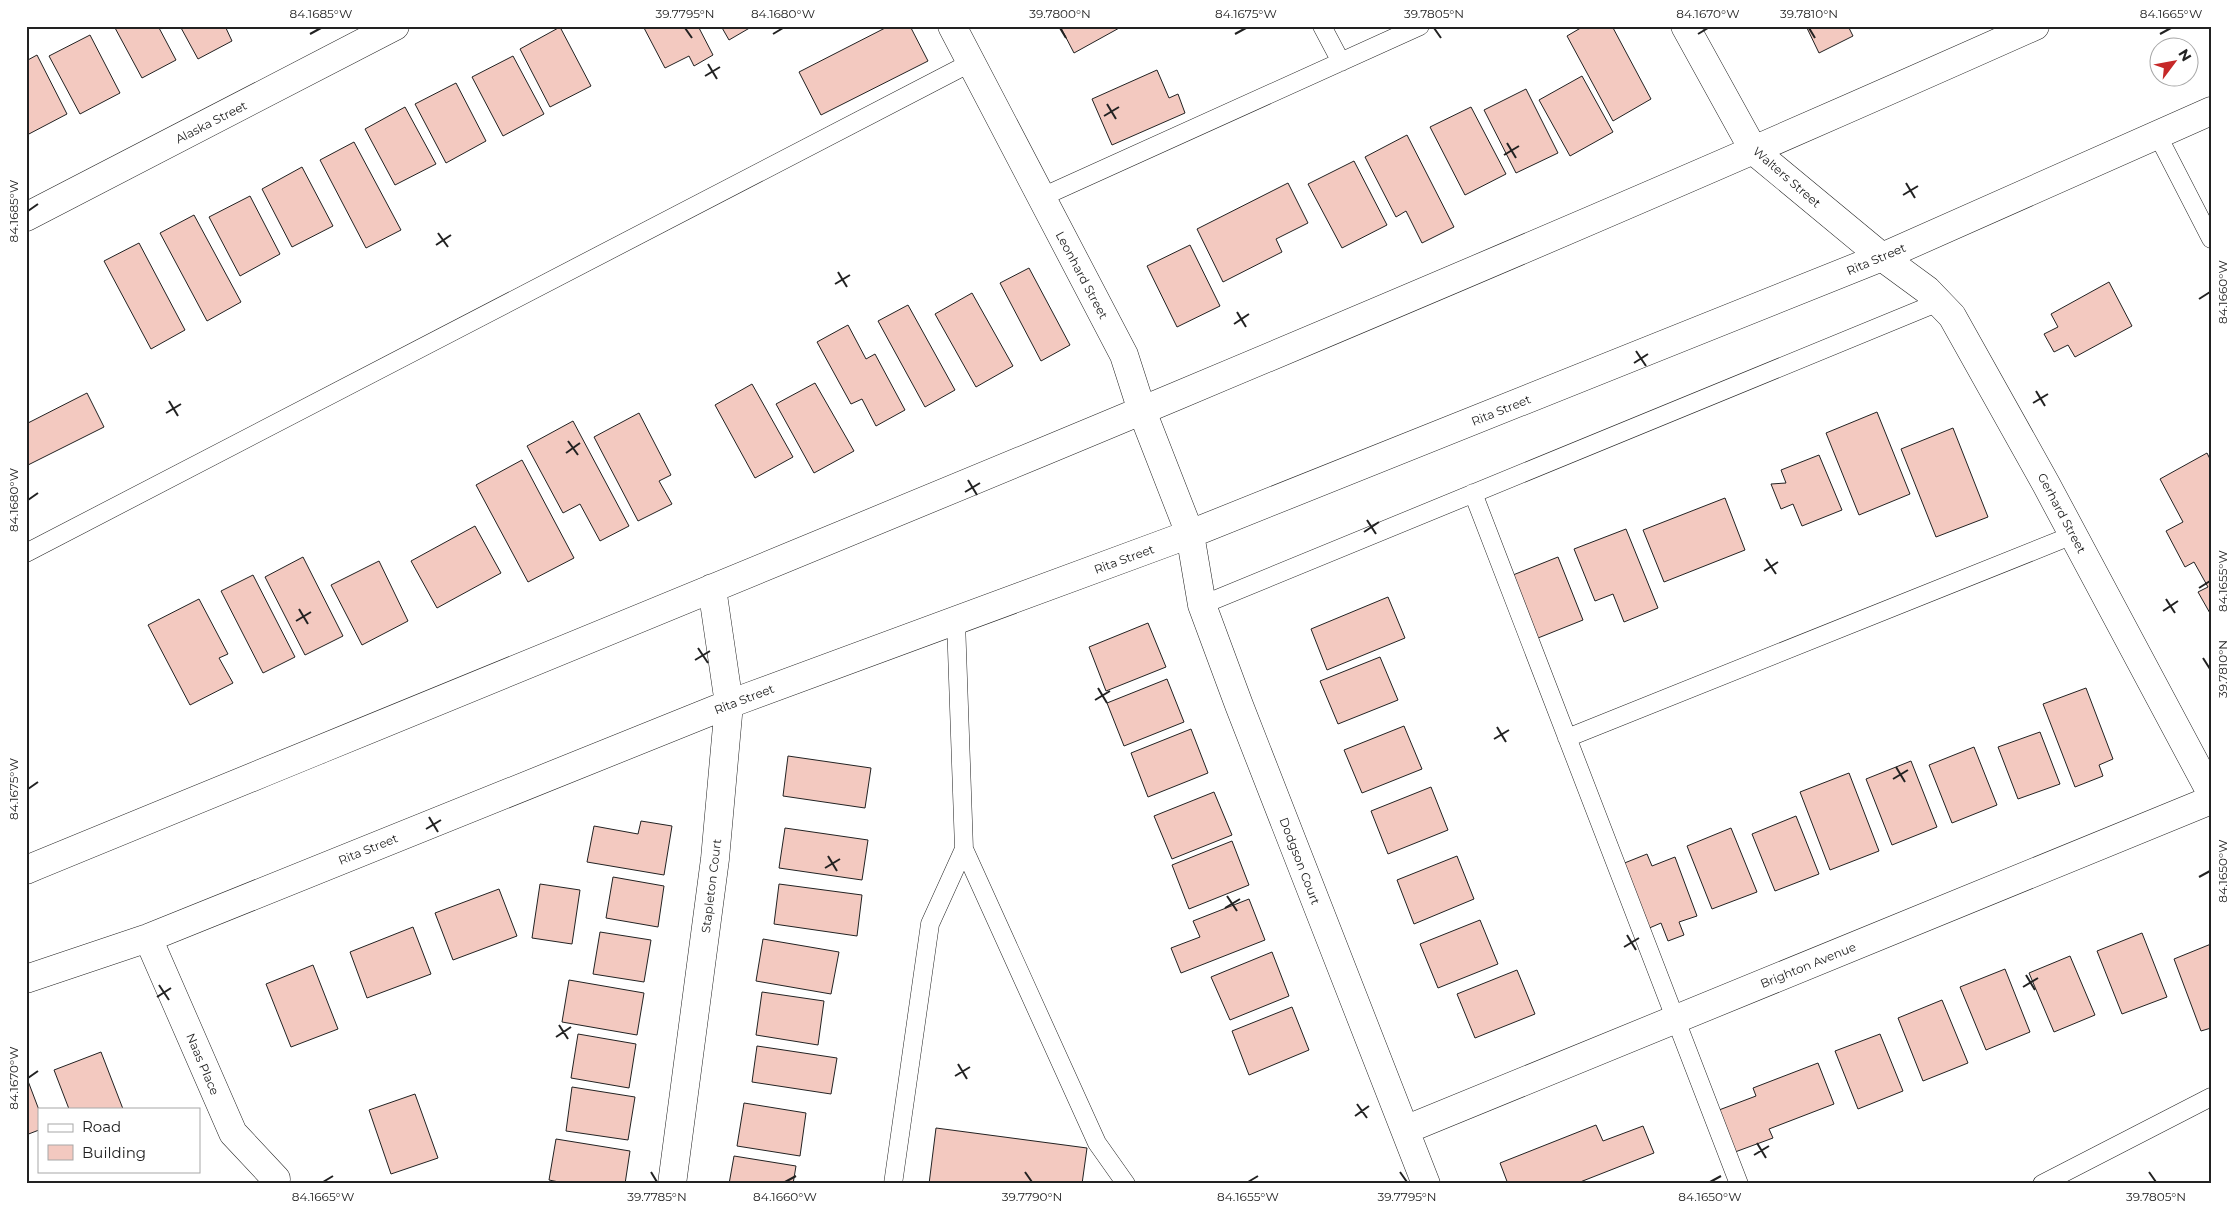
<svg xmlns="http://www.w3.org/2000/svg" width="2237" height="1210" viewBox="0 0 2237 1210" font-family="Montserrat,sans-serif">
  <style>
    .building { fill: #f3c9c0; stroke: #222 }
    .lines { fill: none; stroke-linecap: round; stroke-linejoin: round }
    .lane-casing { stroke: #222; stroke-width: 19 }
    .street-casing { stroke: #222; stroke-width: 29 }
    .lane { stroke: #fff; stroke-width: 18 }
    .street { stroke: #fff; stroke-width: 28 }
    .ticks { fill: none; stroke: #222; stroke-width: 2 }
    .labels { text-anchor: middle; dominant-baseline: central; stroke-width: 4; stroke-linejoin: round; paint-order: stroke }
    .street-label { font-size: 12px; fill: #222; stroke: #fff }
    .neatline { fill: none; stroke: #222; stroke-width: 2 }
    .ticks-label { font-size: 12px; text-anchor: middle; fill: #222 }
  </style>
  <rect width="100%" height="100%" fill="#fff"/>
  <!-- building -->
  <path class="building" d="M 114,26 L 158,26 L 176,60 L 142,78 Z
    M 180,26 L 225,26 L 232,41 L 198,59 Z
    M 643,26 L 698,26 L 713,55 L 694,66 L 689,56 L 665,68 Z
    M 721,26 L 753,26 L 729,40 Z
    M 889,26 L 910,26 L 928,61 L 821,115 L 799,72 Z
    M 1060,26 L 1120,26 L 1121,27 L 1074,53 Z
    M 1584,26 L 1612,26 L 1651,99 L 1613,121 L 1567,36 Z
    M 1806,26 L 1848,26 L 1853,36 L 1819,53 Z
    M 560,27 L 591,86 L 550,107 L 520,49 Z
    M 90,35 L 120,93 L 80,114 L 49,56 Z
    M 37,55 L 67,114 L 27,135 L 26,61 Z
    M 513,56 L 544,114 L 503,136 L 472,77 Z
    M 1157,70 L 1169,98 L 1178,94 L 1185,113 L 1112,145 L 1092,99 Z
    M 1582,76 L 1613,132 L 1570,156 L 1539,100 Z
    M 456,83 L 486,141 L 446,163 L 415,104 Z
    M 1526,89 L 1558,153 L 1516,173 L 1484,110 Z
    M 405,107 L 436,164 L 395,185 L 365,129 Z
    M 1471,107 L 1506,174 L 1465,195 L 1430,127 Z
    M 1407,135 L 1454,227 L 1422,243 L 1406,211 L 1396,217 L 1365,157 Z
    M 354,142 L 401,230 L 366,248 L 320,160 Z
    M 1354,161 L 1387,225 L 1342,248 L 1308,184 Z
    M 302,167 L 333,226 L 292,247 L 262,189 Z
    M 1288,183 L 1308,223 L 1276,239 L 1282,252 L 1223,282 L 1197,229 Z
    M 250,196 L 280,254 L 240,276 L 209,217 Z
    M 194,215 L 241,302 L 207,321 L 160,233 Z
    M 139,243 L 185,330 L 151,349 L 104,261 Z
    M 1190,245 L 1220,306 L 1177,327 L 1147,266 Z
    M 1029,268 L 1070,345 L 1041,361 L 1000,283 Z
    M 2109,282 L 2132,326 L 2075,357 L 2068,345 L 2054,352 L 2044,334 L 2058,327 L 2051,314 Z
    M 972,293 L 1013,366 L 976,387 L 935,314 Z
    M 908,305 L 955,390 L 925,407 L 878,321 Z
    M 848,325 L 866,359 L 875,354 L 905,410 L 876,426 L 862,399 L 851,404 L 817,342 Z
    M 815,383 L 854,451 L 814,473 L 776,404 Z
    M 752,384 L 793,457 L 755,478 L 715,405 Z
    M 87,393 L 104,427 L 26,466 L 26,424 Z
    M 1877,412 L 1910,494 L 1859,515 L 1826,433 Z
    M 639,413 L 671,475 L 659,481 L 672,504 L 638,521 L 594,437 Z
    M 573,421 L 629,526 L 600,541 L 580,504 L 563,513 L 527,446 Z
    M 1953,428 L 1988,517 L 1936,537 L 1901,449 Z
    M 2207,453 L 2211,461 L 2211,615 L 2198,592 L 2208,587 L 2194,562 L 2185,567 L 2166,531 L 2183,522 L 2160,479 Z
    M 1819,455 L 1842,510 L 1802,526 L 1793,504 L 1781,509 L 1771,484 L 1786,483 L 1781,470 Z
    M 522,460 L 574,558 L 528,582 L 476,485 Z
    M 1725,498 L 1745,550 L 1664,582 L 1643,530 Z
    M 475,526 L 501,573 L 437,608 L 411,561 Z
    M 1626,529 L 1658,608 L 1624,622 L 1613,594 L 1595,601 L 1574,549 Z
    M 303,557 L 343,636 L 305,655 L 265,577 Z
    M 1558,557 L 1583,620 L 1538,638 L 1513,575 Z
    M 379,561 L 408,621 L 362,645 L 331,585 Z
    M 253,575 L 295,657 L 263,673 L 221,591 Z
    M 1388,597 L 1405,638 L 1327,670 L 1311,629 Z
    M 199,599 L 228,654 L 219,658 L 233,683 L 190,705 L 148,625 Z
    M 1148,623 L 1166,667 L 1106,691 L 1089,647 Z
    M 1380,657 L 1398,700 L 1338,724 L 1320,681 Z
    M 1167,679 L 1184,722 L 1124,746 L 1107,703 Z
    M 2086,688 L 2113,759 L 2099,765 L 2103,776 L 2075,787 L 2043,704 Z
    M 1404,726 L 1422,769 L 1362,793 L 1344,750 Z
    M 1191,729 L 1208,773 L 1148,797 L 1131,753 Z
    M 2040,732 L 2060,784 L 2018,799 L 1998,747 Z
    M 1974,747 L 1997,805 L 1952,823 L 1929,765 Z
    M 788,756 L 871,768 L 865,808 L 783,796 Z
    M 1911,761 L 1937,827 L 1892,845 L 1866,779 Z
    M 1849,773 L 1879,851 L 1830,870 L 1800,792 Z
    M 1431,787 L 1448,830 L 1388,854 L 1371,811 Z
    M 1214,792 L 1232,835 L 1172,859 L 1154,816 Z
    M 1796,816 L 1819,874 L 1775,891 L 1752,834 Z
    M 641,821 L 672,826 L 664,875 L 587,862 L 594,826 L 638,834 Z
    M 785,828 L 868,840 L 862,880 L 779,868 Z
    M 1731,828 L 1757,892 L 1712,909 L 1687,846 Z
    M 1232,841 L 1249,885 L 1189,909 L 1172,865 Z
    M 1647,854 L 1652,866 L 1675,857 L 1697,916 L 1679,922 L 1684,935 L 1668,941 L 1661,923 L 1647,929 L 1622,864 Z
    M 1457,856 L 1474,899 L 1414,924 L 1397,880 Z
    M 613,877 L 664,886 L 658,927 L 606,918 Z
    M 540,884 L 580,890 L 572,944 L 532,938 Z
    M 779,884 L 862,895 L 857,936 L 774,924 Z
    M 499,889 L 517,936 L 453,960 L 435,913 Z
    M 1249,899 L 1265,940 L 1181,973 L 1171,948 L 1200,937 L 1193,921 Z
    M 1480,920 L 1498,964 L 1438,988 L 1420,944 Z
    M 413,927 L 431,974 L 367,998 L 350,952 Z
    M 600,932 L 651,940 L 644,982 L 593,974 Z
    M 2142,933 L 2167,997 L 2122,1014 L 2097,951 Z
    M 763,939 L 839,952 L 831,994 L 756,981 Z
    M 2211,944 L 2211,1028 L 2201,1031 L 2174,959 Z
    M 1272,952 L 1289,996 L 1230,1020 L 1211,977 Z
    M 2070,956 L 2095,1015 L 2054,1032 L 2029,973 Z
    M 313,965 L 338,1029 L 291,1047 L 266,984 Z
    M 2005,969 L 2030,1032 L 1986,1050 L 1960,987 Z
    M 1517,970 L 1535,1014 L 1475,1038 L 1457,994 Z
    M 569,980 L 644,993 L 637,1035 L 562,1022 Z
    M 762,992 L 824,1001 L 818,1045 L 756,1035 Z
    M 1942,1000 L 1968,1063 L 1923,1081 L 1898,1018 Z
    M 1292,1007 L 1309,1050 L 1249,1075 L 1232,1031 Z
    M 578,1034 L 636,1044 L 629,1088 L 571,1078 Z
    M 1880,1034 L 1903,1091 L 1858,1109 L 1835,1051 Z
    M 757,1046 L 837,1058 L 831,1094 L 752,1082 Z
    M 101,1052 L 123,1109 L 69,1109 L 54,1070 Z
    M 1818,1063 L 1834,1104 L 1769,1129 L 1773,1138 L 1735,1152 L 1719,1110 L 1756,1096 L 1753,1088 Z
    M 28,1081 L 39,1110 L 39,1130 L 26,1135 Z
    M 572,1087 L 635,1097 L 628,1140 L 566,1131 Z
    M 415,1094 L 438,1158 L 391,1174 L 369,1110 Z
    M 744,1103 L 806,1113 L 800,1156 L 737,1146 Z
    M 1596,1125 L 1603,1141 L 1643,1126 L 1654,1153 L 1575,1184 L 1508,1184 L 1500,1163 Z
    M 936,1128 L 1087,1148 L 1082,1184 L 929,1184 Z
    M 556,1139 L 630,1151 L 625,1184 L 569,1184 L 549,1180 Z
    M 734,1156 L 796,1166 L 793,1184 L 729,1184 Z"/>
  <g class="lines">
    <defs>
      <path id="lane" d="M 1322,26 L 1341,62
        M 2157,134 L 2211,239
        M 1042,197 L 1420,26
        M 1473,493 L 1739,1184
        M 26,553 L 972,62
        M 1202,605 L 1939,302
        M 956,621 L 964,849 L 1097,1143 L 1126,1184
        M 1567,738 L 2073,535
        M 893,1184 L 930,924 L 964,849
        M 2042,1184 L 2211,1097"/>
      <path id="street" d="M 952,26 L 1124,355 L 1142,411 L 1190,534 L 1202,605 L 1239,705 L 1426,1184
        M 1685,26 L 1754,151 L 1882,257 L 1927,290 L 1952,316 L 2046,484 L 2211,793
        M 26,217 L 395,26
        M 26,870 C 698,594 1372,322 2035,26
        M 148,938 L 233,1133 L 276,1179
        M 26,979 L 148,938 L 729,704 L 1190,534 L 1882,257 L 2211,111
        M 1405,1130 L 2211,800
        M 672,1184 L 715,859 L 729,704 L 712,588"/>
    </defs>
    <!-- lane casing -->
    <use href="#lane" class="lane-casing"/>
    <!-- street casing -->
    <use href="#street" class="street-casing"/>
    <!-- lane -->
    <use href="#lane" class="lane"/>
    <!-- street -->
    <use href="#street" class="street"/>
  </g>
  <!-- ticks -->
  <path class="ticks" d="M 685,28 L 692,38M 1060,28 L 1066,38M 1434,28 L 1441,38M 1809,28 L 1815,38M 310,34 L 321,28M 773,34 L 783,28M 1235,34 L 1246,28M 1698,34 L 1708,28M 2160,34 L 2171,28M 708,64 L 717,79M 705,76 L 720,67M 1107,104 L 1116,119M 1104,116 L 1119,107M 1507,143 L 1516,158M 1504,155 L 1519,146M 1906,183 L 1915,198M 1903,195 L 1918,186M 28,211 L 38,204M 438,233 L 448,247M 436,245 L 451,235M 838,272 L 847,287M 835,284 L 850,275M 2199,299 L 2210,292M 1237,312 L 1246,327M 1234,324 L 1249,314M 1636,351 L 1646,366M 1634,363 L 1648,354M 2036,391 L 2045,406M 169,401 L 178,416M 2033,403 L 2048,394M 166,413 L 181,404M 568,441 L 578,455M 566,453 L 580,443M 968,480 L 977,495M 965,492 L 980,483M 28,500 L 38,493M 1367,520 L 1376,534M 1364,532 L 1379,522M 1766,559 L 1776,574M 1764,571 L 1778,562M 2199,588 L 2210,581M 2166,599 L 2175,613M 299,609 L 308,624M 2163,611 L 2178,601M 296,621 L 311,612M 698,648 L 708,663M 2203,658 L 2210,669M 695,660 L 710,651M 1098,688 L 1107,703M 1095,700 L 1110,691M 1497,727 L 1506,742M 1494,739 L 1509,730M 1896,767 L 1905,782M 1893,779 L 1908,770M 28,789 L 38,782M 429,817 L 438,832M 426,829 L 441,820M 828,856 L 837,871M 825,868 L 840,859M 2199,877 L 2210,871M 1227,896 L 1237,911M 1225,908 L 1240,899M 1627,935 L 1636,950M 1624,947 L 1639,938M 2026,975 L 2035,990M 159,985 L 169,1000M 2023,987 L 2038,978M 157,997 L 171,988M 559,1025 L 568,1039M 556,1037 L 571,1027M 958,1064 L 967,1079M 955,1076 L 970,1067M 28,1078 L 38,1071M 1357,1104 L 1367,1118M 1355,1116 L 1369,1106M 1757,1143 L 1766,1158M 1754,1155 L 1769,1146M 651,1172 L 657,1182M 1025,1172 L 1032,1182M 1400,1172 L 1407,1182M 2149,1172 L 2156,1182M 323,1182 L 333,1176M 785,1182 L 796,1176M 1248,1182 L 1258,1176M 1710,1182 L 1721,1176"/>
  <g class="labels">
    <!-- street labels -->
    <g class="street-label">
      <text transform="translate(211 122) rotate(-27)">Alaska Street</text>
      <text transform="translate(1787 177) rotate(41)">Walters Street</text>
      <text transform="translate(1876 259) rotate(-23)">Rita Street</text>
      <text transform="translate(1082 275) rotate(62)">Leonhard Street</text>
      <text transform="translate(1501 410) rotate(-22)">Rita Street</text>
      <text transform="translate(2062 513) rotate(62)">Gerhard Street</text>
      <text transform="translate(1124 559) rotate(-20)">Rita Street</text>
      <text transform="translate(744 699) rotate(-21)">Rita Street</text>
      <text transform="translate(368 849) rotate(-22)">Rita Street</text>
      <text transform="translate(1300 861) rotate(69)">Dodgson Court</text>
      <text transform="translate(711 886) rotate(-83)">Stapleton Court</text>
      <text transform="translate(1808 965) rotate(-22)">Brighton Avenue</text>
      <text transform="translate(203 1064) rotate(67)">Naas Place</text>
    </g>
  </g>
  <!-- border -->
  <rect width="2237" height="1210" fill="none" stroke="#ffffff" stroke-width="55"/>
  <!-- legend -->
  <rect x="38" y="1108" width="162" height="65" fill="#ffffff" stroke="#a7a7a7"/>
  <rect x="48" y="1124" width="25" height="8" fill="#ffffff" stroke="#a7a7a7"/>
  <text x="82" y="1132" font-size="15" fill="#222222">Road</text>
  <rect x="48" y="1145" width="25" height="15" fill="#f3c9c0" stroke="#a7a7a7"/>
  <text x="82" y="1158" font-size="15" fill="#222222">Building</text>
  <!-- north arrow -->
  <g transform="translate(2174 62) rotate(58)"><circle r="24" fill="#ffffff" stroke="#a7a7a7"/>
  <path d="M0-4L9 19L0 12L-9 19Z" fill="#c62828"/>
  <text y="-8" font-size="14" font-weight="bold" text-anchor="middle" fill="#222222">N</text>
  </g>
  <rect x="28" y="28" width="2182" height="1154" class="neatline"/>
  <g class="ticks-label">
    <text x="321" y="18">84.1685°W</text>
    <text x="685" y="18">39.7795°N</text>
    <text x="783" y="18">84.1680°W</text>
    <text x="1060" y="18">39.7800°N</text>
    <text x="1246" y="18">84.1675°W</text>
    <text x="1434" y="18">39.7805°N</text>
    <text x="1708" y="18">84.1670°W</text>
    <text x="1809" y="18">39.7810°N</text>
    <text x="2171" y="18">84.1665°W</text>
    <text transform="translate(14 211) rotate(-90)" y="4">84.1685°W</text>
    <text transform="translate(2223 292) rotate(-90)" y="4">84.1660°W</text>
    <text transform="translate(14 500) rotate(-90)" y="4">84.1680°W</text>
    <text transform="translate(2223 581) rotate(-90)" y="4">84.1655°W</text>
    <text transform="translate(2223 669) rotate(-90)" y="4">39.7810°N</text>
    <text transform="translate(14 789) rotate(-90)" y="4">84.1675°W</text>
    <text transform="translate(2223 871) rotate(-90)" y="4">84.1650°W</text>
    <text transform="translate(14 1078) rotate(-90)" y="4">84.1670°W</text>
    <text x="323" y="1201">84.1665°W</text>
    <text x="657" y="1201">39.7785°N</text>
    <text x="785" y="1201">84.1660°W</text>
    <text x="1032" y="1201">39.7790°N</text>
    <text x="1248" y="1201">84.1655°W</text>
    <text x="1407" y="1201">39.7795°N</text>
    <text x="1710" y="1201">84.1650°W</text>
    <text x="2156" y="1201">39.7805°N</text>
  </g>
</svg>
